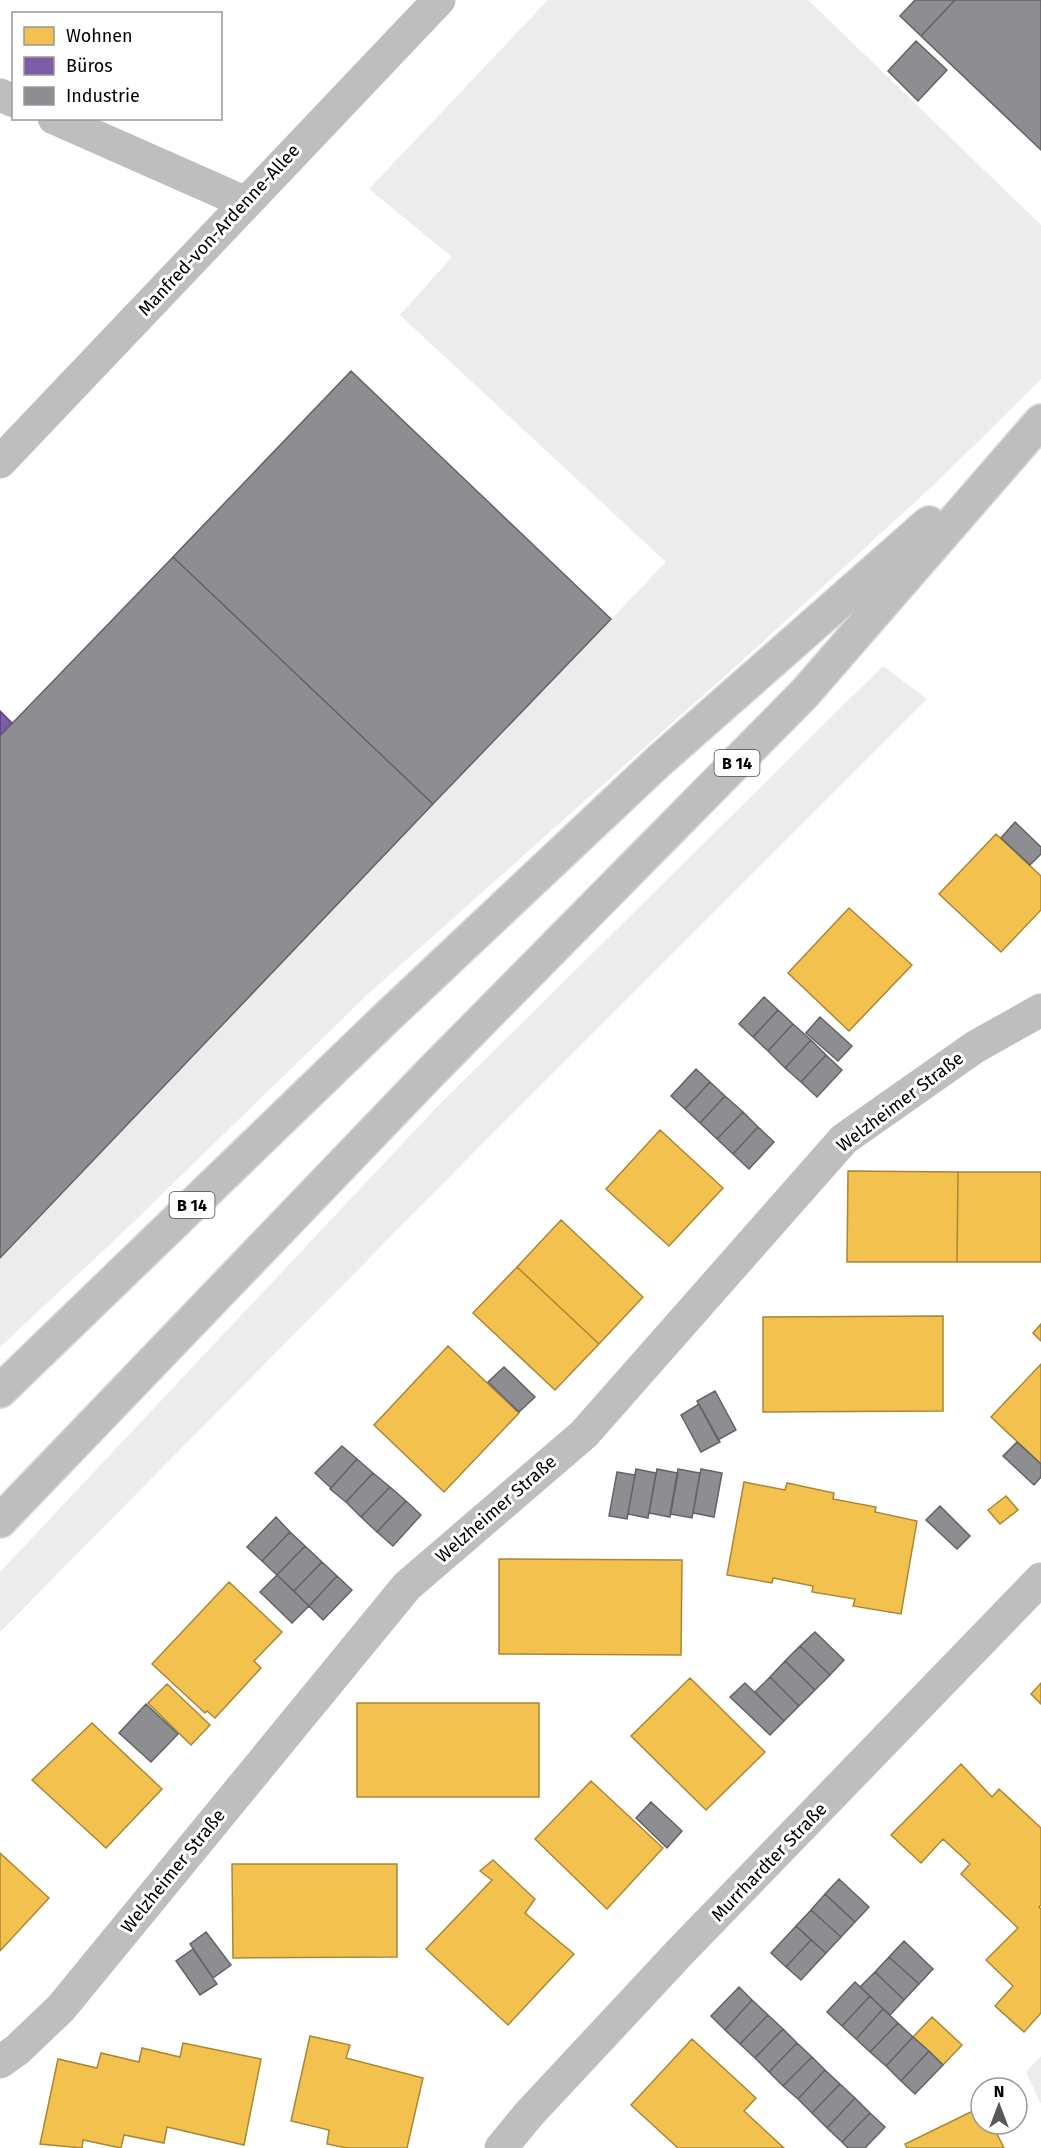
<svg xmlns="http://www.w3.org/2000/svg" width="1041" height="2148" viewBox="0 0 1041 2148" font-family="'Fira Sans',sans-serif">
  <style>
    .green { fill: #ececec }
    .homes { fill: #f2c14e; stroke: #a98737; stroke-width: 1.5 }
    .offices { fill: #7b5ea7; stroke: #564275; stroke-width: 1.5 }
    .industry { fill: #8d8d92; stroke: #636366; stroke-width: 1.5 }
    .lines { fill: none; stroke-linecap: round; stroke-linejoin: round }
    .primary-casing { stroke: #dbdbdb; stroke-width: 36 }
    .minor { stroke: #bebebe; stroke-width: 33 }
    .primary { stroke: #bebebe; stroke-width: 33 }
    .labels { text-anchor: middle; dominant-baseline: central; stroke-width: 6; stroke-linejoin: round; paint-order: stroke }
    .shield { fill: #fff; stroke: #4c4c4c; stroke-width: 1.5 }
    .shield-label { font-size: 16px; font-weight: bold; fill: #000 }
    .street-label { font-size: 18px; fill: #000; stroke: #fff }
  </style>
  <rect width="100%" height="100%" fill="#fff"/>
  <!-- green -->
  <path class="green" d="M 548,0 L 808,0 L 1041,225 L 1041,379 L 940,479 L 755,649 L 368,994 L 121,1234 L 0,1347 L 0,1258 L 666,562 L 400,315 L 452,257 L 369,189 Z
    M 883,666 L 927,699 L 476,1150 L 0,1632 L 0,1572 L 436,1108 Z
    M 1041,2056 L 1041,2104 L 1026,2072 Z"/>
  <!-- homes -->
  <path class="homes" d="M 996,834 L 1041,876 L 1041,910 L 1001,952 L 939,894 Z
    M 849,908 L 912,965 L 849,1031 L 788,973 Z
    M 660,1130 L 723,1188 L 669,1246 L 606,1189 Z
    M 848,1171 L 958,1172 L 957,1262 L 847,1262 Z
    M 958,1172 L 1041,1172 L 1041,1262 L 957,1262 Z
    M 561,1220 L 643,1297 L 599,1344 L 517,1267 Z
    M 517,1267 L 599,1344 L 555,1390 L 473,1313 Z
    M 943,1316 L 943,1411 L 763,1412 L 763,1317 Z
    M 1041,1324 L 1041,1341 L 1033,1333 Z
    M 448,1346 L 519,1413 L 444,1492 L 374,1425 Z
    M 1041,1364 L 1041,1464 L 991,1417 Z
    M 744,1482 L 785,1490 L 787,1483 L 834,1493 L 833,1499 L 876,1507 L 875,1512 L 917,1521 L 901,1614 L 853,1606 L 855,1599 L 812,1592 L 813,1586 L 773,1578 L 772,1583 L 727,1575 Z
    M 1006,1496 L 1018,1510 L 1000,1524 L 988,1510 Z
    M 499,1559 L 682,1560 L 681,1655 L 499,1654 Z
    M 229,1582 L 282,1632 L 254,1661 L 261,1668 L 215,1718 L 207,1711 L 205,1713 L 152,1664 Z
    M 690,1678 L 765,1752 L 706,1810 L 631,1736 Z
    M 1041,1683 L 1041,1704 L 1031,1694 Z
    M 167,1684 L 210,1725 L 191,1745 L 148,1703 Z
    M 357,1703 L 539,1703 L 539,1797 L 357,1797 Z
    M 92,1723 L 162,1789 L 106,1848 L 32,1780 Z
    M 961,1764 L 992,1797 L 999,1789 L 1041,1828 L 1041,1905 L 1039,1907 L 1041,1909 L 1041,2013 L 1024,2032 L 995,2006 L 1013,1986 L 986,1960 L 1018,1928 L 961,1874 L 970,1864 L 943,1839 L 921,1863 L 891,1835 Z
    M 591,1781 L 663,1848 L 607,1909 L 535,1839 Z
    M 0,1853 L 49,1898 L 0,1951 Z
    M 493,1860 L 535,1899 L 525,1913 L 574,1954 L 508,2025 L 426,1949 L 492,1880 L 480,1871 Z
    M 232,1864 L 397,1864 L 397,1957 L 233,1958 Z
    M 932,2017 L 962,2045 L 943,2065 L 913,2037 Z
    M 310,2036 L 350,2045 L 346,2058 L 423,2078 L 407,2148 L 347,2148 L 327,2144 L 329,2130 L 291,2121 Z
    M 692,2039 L 756,2098 L 744,2111 L 784,2148 L 678,2148 L 631,2105 Z
    M 183,2043 L 261,2059 L 244,2145 L 167,2127 L 164,2143 L 124,2135 L 121,2148 L 83,2140 L 82,2148 L 40,2144 L 58,2059 L 97,2068 L 101,2053 L 139,2062 L 142,2048 L 180,2057 Z
    M 981,2107 L 981,2124 L 992,2124 L 1004,2148 L 907,2148 L 905,2144 Z"/>
  <!-- offices -->
  <path class="offices" d="M 0,711 L 12,723 L 0,736 Z"/>
  <!-- industry -->
  <path class="industry" d="M 915,0 L 955,0 L 921,36 L 900,16 Z
    M 955,0 L 1041,0 L 1041,150 L 921,36 Z
    M 916,41 L 947,70 L 918,101 L 888,71 Z
    M 351,371 L 611,619 L 433,804 L 173,557 Z
    M 173,557 L 433,804 L 0,1258 L 0,736 Z
    M 1015,822 L 1041,847 L 1041,854 L 1030,865 L 1001,838 Z
    M 764,997 L 778,1010 L 753,1037 L 739,1024 Z
    M 778,1010 L 793,1024 L 768,1051 L 753,1037 Z
    M 820,1017 L 852,1046 L 838,1061 L 806,1033 Z
    M 793,1024 L 811,1040 L 785,1068 L 768,1051 Z
    M 811,1040 L 826,1055 L 801,1082 L 785,1068 Z
    M 826,1055 L 842,1070 L 817,1097 L 801,1082 Z
    M 696,1069 L 710,1082 L 685,1109 L 671,1096 Z
    M 710,1082 L 725,1096 L 700,1123 L 685,1109 Z
    M 725,1096 L 743,1112 L 717,1139 L 700,1123 Z
    M 743,1112 L 758,1127 L 733,1154 L 717,1139 Z
    M 758,1127 L 774,1142 L 749,1169 L 733,1154 Z
    M 504,1367 L 535,1397 L 519,1412 L 488,1382 Z
    M 715,1391 L 736,1430 L 718,1440 L 697,1401 Z
    M 699,1404 L 720,1442 L 701,1452 L 681,1415 Z
    M 1017,1442 L 1041,1464 L 1041,1477 L 1034,1485 L 1003,1456 Z
    M 342,1446 L 357,1459 L 331,1488 L 315,1473 Z
    M 357,1459 L 373,1473 L 346,1502 L 330,1489 Z
    M 636,1469 L 656,1473 L 648,1518 L 628,1514 Z
    M 657,1469 L 678,1473 L 670,1517 L 649,1513 Z
    M 678,1469 L 700,1473 L 692,1518 L 670,1514 Z
    M 701,1469 L 722,1473 L 714,1517 L 693,1513 Z
    M 617,1472 L 635,1475 L 627,1519 L 609,1516 Z
    M 373,1473 L 390,1487 L 361,1517 L 346,1502 Z
    M 390,1487 L 406,1501 L 377,1532 L 361,1517 Z
    M 406,1501 L 421,1515 L 393,1546 L 377,1532 Z
    M 940,1506 L 970,1536 L 957,1549 L 926,1520 Z
    M 276,1517 L 290,1532 L 262,1561 L 247,1547 Z
    M 290,1532 L 305,1546 L 277,1575 L 262,1561 Z
    M 305,1546 L 322,1562 L 294,1591 L 277,1575 Z
    M 322,1562 L 337,1576 L 309,1606 L 294,1591 Z
    M 277,1575 L 309,1606 L 292,1623 L 260,1592 Z
    M 337,1576 L 352,1590 L 323,1620 L 309,1606 Z
    M 815,1632 L 844,1660 L 830,1675 L 800,1646 Z
    M 800,1646 L 830,1675 L 815,1690 L 785,1661 Z
    M 785,1661 L 815,1690 L 799,1706 L 770,1677 Z
    M 770,1677 L 799,1706 L 784,1721 L 755,1692 Z
    M 745,1683 L 784,1721 L 770,1735 L 730,1697 Z
    M 146,1704 L 178,1734 L 151,1762 L 119,1733 Z
    M 651,1802 L 682,1831 L 667,1848 L 636,1818 Z
    M 839,1879 L 869,1907 L 855,1922 L 825,1894 Z
    M 825,1894 L 855,1922 L 841,1937 L 811,1910 Z
    M 811,1910 L 841,1937 L 826,1953 L 796,1926 Z
    M 796,1926 L 811,1940 L 786,1967 L 771,1953 Z
    M 206,1932 L 231,1965 L 213,1978 L 190,1944 Z
    M 811,1940 L 826,1953 L 801,1980 L 786,1967 Z
    M 904,1941 L 933,1969 L 919,1984 L 889,1957 Z
    M 193,1949 L 217,1984 L 200,1995 L 176,1961 Z
    M 889,1957 L 919,1984 L 904,2000 L 875,1972 Z
    M 875,1972 L 904,2000 L 890,2015 L 860,1987 Z
    M 855,1982 L 870,1996 L 842,2026 L 827,2012 Z
    M 739,1987 L 752,2000 L 725,2030 L 711,2016 Z
    M 870,1996 L 883,2009 L 856,2039 L 842,2026 Z
    M 752,2000 L 768,2015 L 740,2044 L 725,2030 Z
    M 883,2009 L 898,2023 L 870,2052 L 856,2039 Z
    M 768,2015 L 783,2029 L 755,2058 L 740,2044 Z
    M 898,2023 L 913,2037 L 886,2066 L 870,2052 Z
    M 783,2029 L 797,2043 L 769,2072 L 755,2058 Z
    M 913,2037 L 929,2051 L 901,2081 L 886,2066 Z
    M 797,2043 L 812,2057 L 783,2086 L 769,2072 Z
    M 929,2051 L 943,2065 L 915,2094 L 901,2081 Z
    M 812,2057 L 825,2070 L 798,2099 L 783,2086 Z
    M 825,2070 L 840,2084 L 812,2113 L 798,2099 Z
    M 840,2084 L 855,2098 L 827,2128 L 812,2113 Z
    M 855,2098 L 870,2113 L 842,2142 L 827,2128 Z
    M 870,2113 L 885,2127 L 865,2148 L 848,2148 L 842,2142 Z"/>
  <g class="lines">
    <defs>
      <path id="primary" d="M 0,1391 L 385,1019 L 659,761 L 929,523
        M 0,1521 L 432,1071 L 805,693 L 1041,421"/>
    </defs>
    <!-- primary casing -->
    <use href="#primary" class="primary-casing"/>
    <!-- minor -->
    <path class="minor" d="M 0,95 L 14,101
      M 54,118 L 244,202
      M 0,462 L 439,0
      M 0,2062 L 17,2050 L 61,2008 L 407,1586 L 584,1434 L 844,1139 L 975,1047 L 1041,1010
      M 501,2148 L 529,2114 L 681,1951 L 1041,1579"/>
    <!-- primary -->
    <use href="#primary" class="primary"/>
  </g>
  <g class="labels">
    <!-- shield labels -->
    <g class="shield">
      <rect x="714.5" y="750" width="45" height="26" rx="4.5"/>
      <rect x="169.5" y="1192" width="45" height="26" rx="4.5"/>
    </g>
    <g class="shield-label">
      <text x="737" y="763">B 14</text>
      <text x="192" y="1205">B 14</text>
    </g>
    <!-- street labels -->
    <g class="street-label">
      <text transform="translate(219 230) rotate(-47)">Manfred-von-Ardenne-Allee</text>
      <text transform="translate(900 1102) rotate(-37)">Welzheimer Straße</text>
      <text transform="translate(496 1509) rotate(-41)">Welzheimer Straße</text>
      <text transform="translate(769 1862) rotate(-46)">Murrhardter Straße</text>
      <text transform="translate(173 1871) rotate(-51)">Welzheimer Straße</text>
    </g>
  </g>
  <!-- legend -->
  <rect x="12" y="12" width="210" height="108" fill="#ffffff" stroke="#999999" stroke-width="1.5"/>
  <rect x="24" y="27" width="30" height="18" fill="#f2c14e" stroke="#999999" stroke-width="1.5"/>
  <text x="66" y="42" font-size="18" fill="#000000">Wohnen</text>
  <rect x="24" y="57" width="30" height="18" fill="#7b5ea7" stroke="#999999" stroke-width="1.5"/>
  <text x="66" y="72" font-size="18" fill="#000000">Büros</text>
  <rect x="24" y="87" width="30" height="18" fill="#8d8d92" stroke="#999999" stroke-width="1.5"/>
  <text x="66" y="102" font-size="18" fill="#000000">Industrie</text>
  <!-- north arrow -->
  <g transform="translate(999 2106)"><circle r="28" fill="#ffffff" stroke="#999999" stroke-width="1.5"/>
  <path d="M0-4.5L10 22L0 15L-10 22Z" fill="#595959"/>
  <text y="-9" font-size="16" font-weight="bold" text-anchor="middle" fill="#000000">N</text>
  </g>
</svg>
